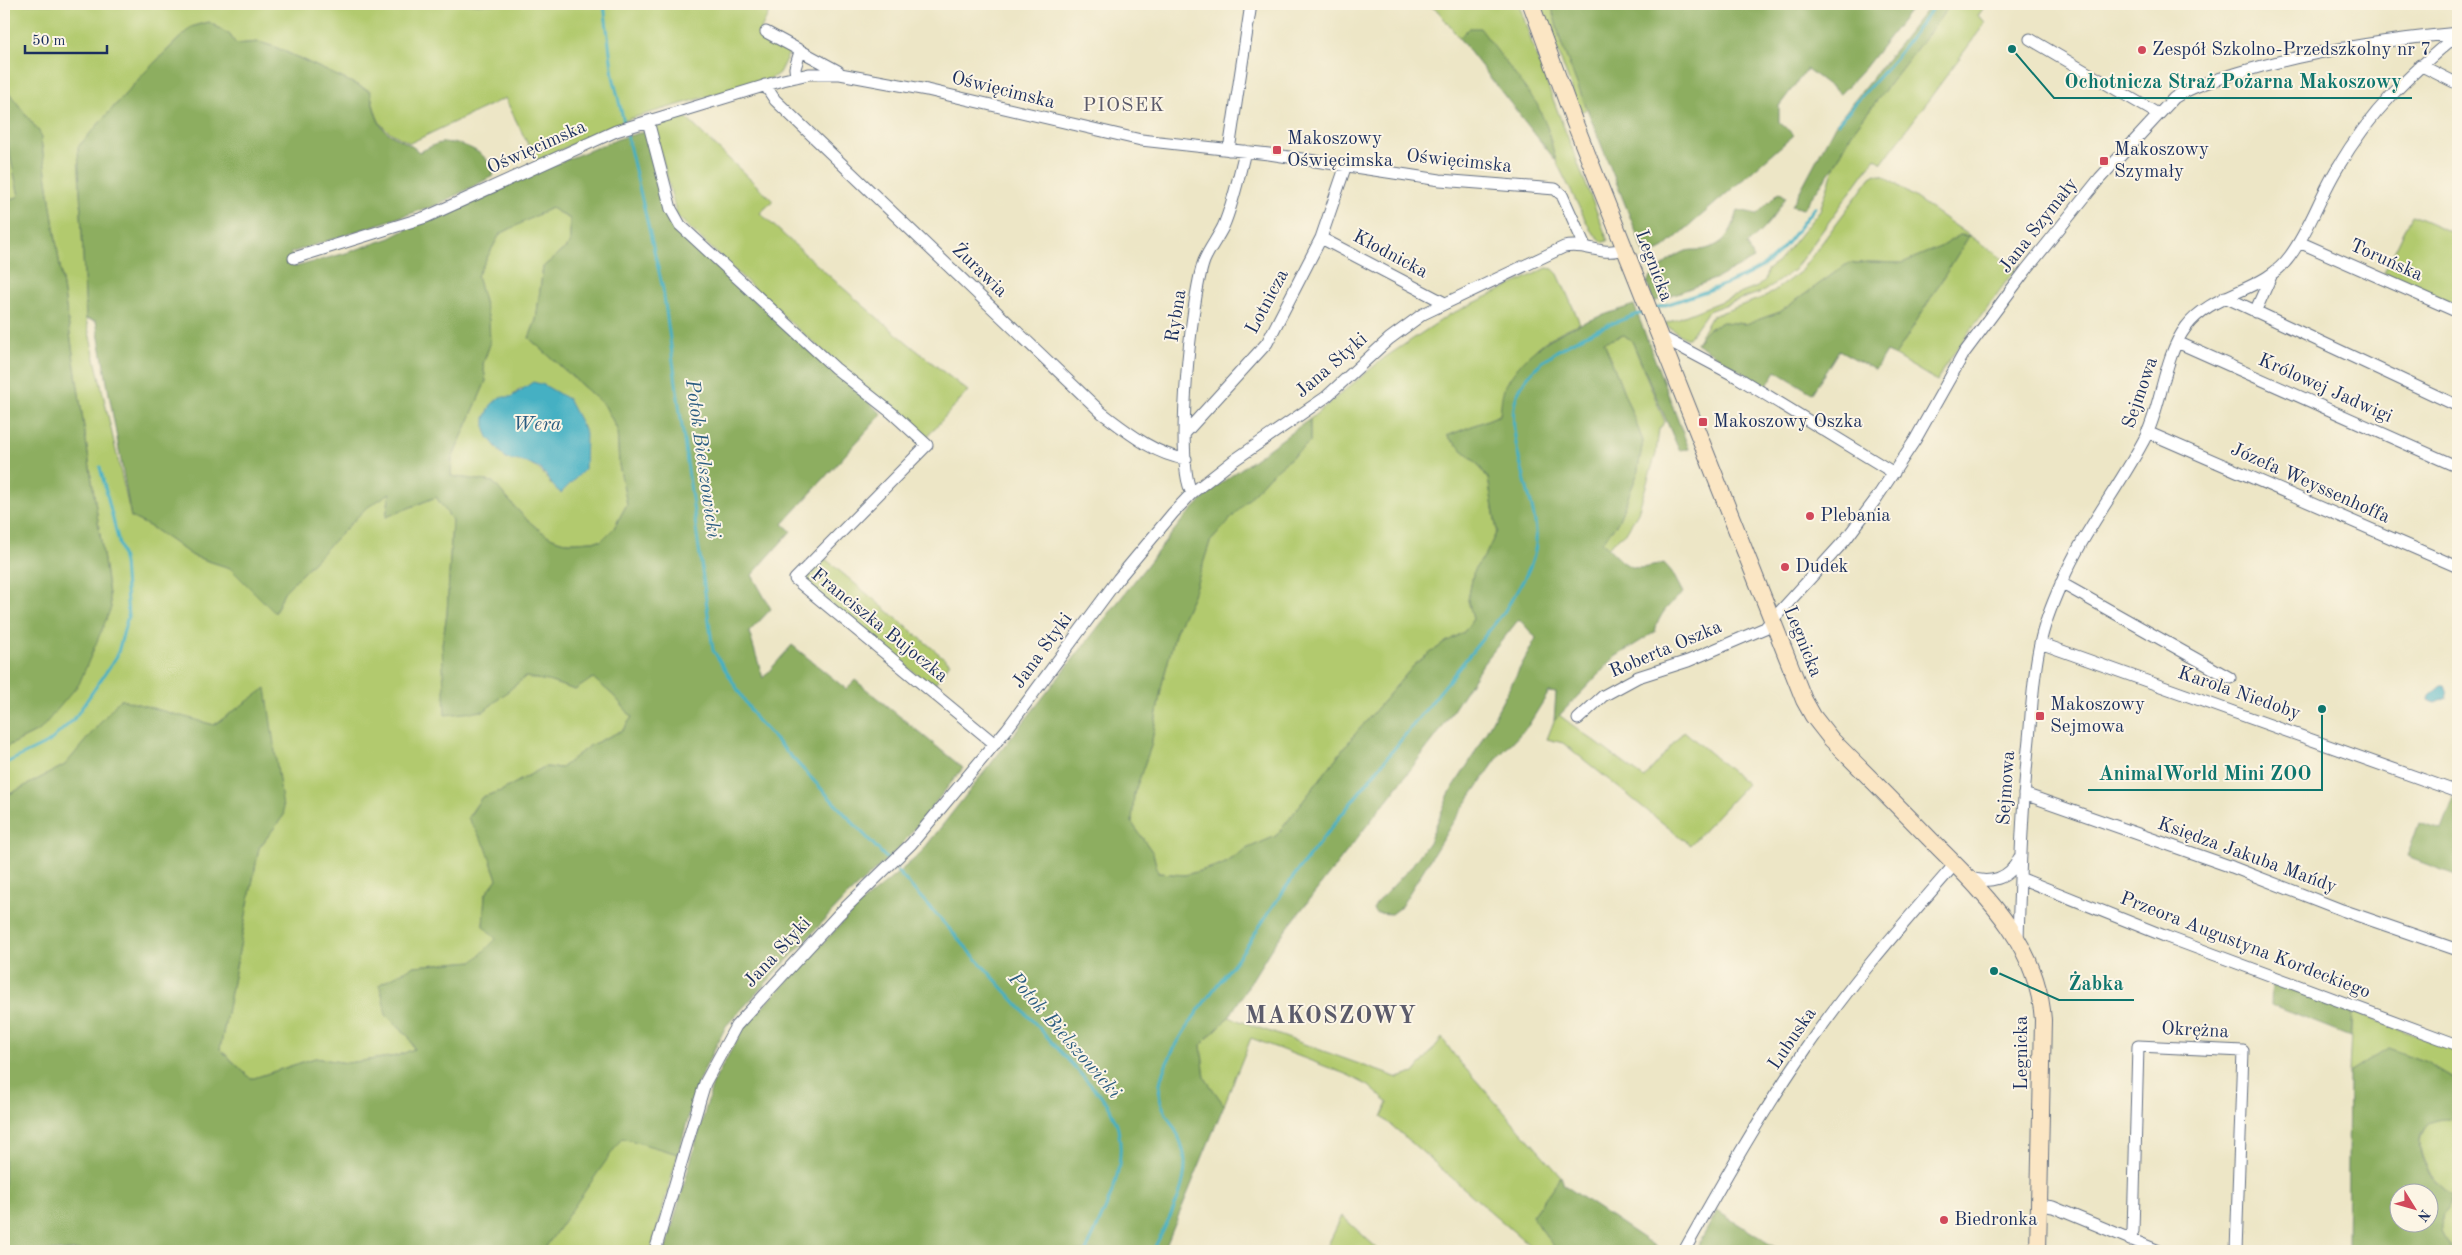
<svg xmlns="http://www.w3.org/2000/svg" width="2462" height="1255" viewBox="0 0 2462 1255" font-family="'Old Standard TT',serif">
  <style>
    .green { fill: #b2ca6e; stroke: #667c66; fill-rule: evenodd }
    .forest { fill: #8dae61; stroke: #546e60; fill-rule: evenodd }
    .water { fill: #45b0c3; stroke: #307090 }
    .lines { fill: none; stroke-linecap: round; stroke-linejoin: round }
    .stream { stroke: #45b0c3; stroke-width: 3 }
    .street-casing { stroke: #646f82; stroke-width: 13 }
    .secondary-casing { stroke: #646f82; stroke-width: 18 }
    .street { stroke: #fff; stroke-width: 11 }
    .secondary { stroke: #fbe6c4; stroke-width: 16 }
    .poi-dot { fill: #d1495b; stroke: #fcf5e5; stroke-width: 2 }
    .labels { text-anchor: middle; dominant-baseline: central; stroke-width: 4; stroke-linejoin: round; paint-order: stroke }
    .poi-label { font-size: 19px; fill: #1b2f5e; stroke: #fcf5e5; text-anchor: start }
    .street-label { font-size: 19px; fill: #1b2f5e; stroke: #fcf5e5 }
    .neighbourhood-label { font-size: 20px; letter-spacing: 1px; fill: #5b5b6b; stroke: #fcf5e5 }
    .water-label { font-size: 20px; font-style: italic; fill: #2a5c81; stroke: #fcf5e5 }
    .district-label { font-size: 24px; font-weight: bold; letter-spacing: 1px; fill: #5b5b6b; stroke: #fcf5e5 }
    .leader { fill: none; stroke: #0f766e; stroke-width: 2 }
    .callout-dot { fill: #0f766e; stroke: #fcf5e5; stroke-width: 2 }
    .callout-label { font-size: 20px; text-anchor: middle; font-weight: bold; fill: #0f766e; stroke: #fcf5e5; stroke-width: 4; stroke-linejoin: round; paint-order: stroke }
  </style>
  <rect width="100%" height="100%" fill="#fcf5e5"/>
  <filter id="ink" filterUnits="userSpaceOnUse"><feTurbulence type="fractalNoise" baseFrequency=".02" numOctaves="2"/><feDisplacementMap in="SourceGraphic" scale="10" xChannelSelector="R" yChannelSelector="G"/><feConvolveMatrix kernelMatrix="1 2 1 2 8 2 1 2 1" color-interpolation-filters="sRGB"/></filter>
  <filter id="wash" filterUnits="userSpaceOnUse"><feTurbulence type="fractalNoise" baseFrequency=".0096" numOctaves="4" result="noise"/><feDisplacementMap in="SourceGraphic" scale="20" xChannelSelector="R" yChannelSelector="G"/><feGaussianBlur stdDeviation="1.12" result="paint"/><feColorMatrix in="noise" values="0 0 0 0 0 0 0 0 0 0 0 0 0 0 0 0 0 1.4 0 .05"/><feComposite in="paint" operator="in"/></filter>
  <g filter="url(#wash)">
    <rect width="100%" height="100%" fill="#ede6c6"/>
    <!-- green -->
    <path class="green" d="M 4,4 L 773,4 L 759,34 L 787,49 L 789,53 L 779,73 L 772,78 L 629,119 L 536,161 L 505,98 L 410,143 C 377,126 379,127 370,91 L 275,47 L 259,42 L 235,44 L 230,35 L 209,22 L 191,27 L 145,72 L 78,147 L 86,319 L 131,517 L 151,527 L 193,556 L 230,568 L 275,613 L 284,592 L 365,509 L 390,492 L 386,517 L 436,497 L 452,520 L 447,614 L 442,644 L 484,711 L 525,677 L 548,681 L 575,690 L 593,677 L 614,696 L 632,717 L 623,730 L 589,746 L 561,768 L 544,767 L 501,791 L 482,797 L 468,817 L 486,847 L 497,879 L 485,895 L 483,926 L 496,939 L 474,961 L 414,966 L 386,1015 L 409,1037 L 414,1049 L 397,1056 L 347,1063 L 315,1058 L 251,1079 L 220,1049 L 259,848 L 284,815 L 238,709 L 214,725 L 169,713 L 92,734 L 65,765 L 4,797 L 4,748 L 40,730 L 111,607 L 40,133 L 4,86 Z
      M 1427,4 L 1519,4 L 1537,58 L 1608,241 L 1603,242 L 1591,231 L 1556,161 L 1547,127 L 1469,28 L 1459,38 L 1438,11 Z
      M 1541,4 L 1551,4 L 1562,46 L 1587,109 L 1580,112 Z
      M 1951,4 L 1986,4 L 1978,16 L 1986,22 L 1882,163 L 1875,158 L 1794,270 L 1764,291 L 1708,311 L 1689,338 L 1685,338 L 1664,324 L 1757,287 L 1765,280 L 1767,270 L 1778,262 L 1820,210 L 1835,165 L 1851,134 Z
      M 683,115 L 773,201 L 760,213 C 827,275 895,335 968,391 L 925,439 L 792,324 L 677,216 L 654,127 Z
      M 4,128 L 19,196 L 4,203 Z
      M 1876,174 L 1884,176 L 2016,268 L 1944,367 L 1937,381 L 1895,356 L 1969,236 L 1960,235 L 1940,247 L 1902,263 L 1868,262 L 1847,264 L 1780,312 L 1746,324 L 1723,322 L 1708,329 L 1696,343 L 1712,316 L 1767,296 L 1800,272 L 1871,177 Z
      M 551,208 L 570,219 L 570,244 L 543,267 L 536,320 L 529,338 L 605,406 L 617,429 L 619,465 L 627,504 L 614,528 L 601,541 C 588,540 573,544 561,541 C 536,535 509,500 493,482 L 451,476 L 452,459 L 486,381 L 483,364 L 490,344 L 489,320 L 477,276 L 500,234 ZM 521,388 L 551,485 C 541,466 527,461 506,459 L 511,397 Z
      M 2412,215 L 2458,235 L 2458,306 L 2384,273 Z
      M 1547,268 L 1553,269 L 1558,274 L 1580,323 C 1529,345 1524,360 1501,407 L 1500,415 L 1447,436 L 1476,462 L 1488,478 L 1497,531 L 1486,554 L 1474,570 L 1468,600 L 1473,619 L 1464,632 L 1446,642 L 1416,663 L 1351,739 L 1276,836 L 1246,849 L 1223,864 L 1185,875 L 1158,873 L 1153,853 L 1132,823 L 1134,793 L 1151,746 L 1162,684 L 1176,631 L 1193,595 L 1210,542 L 1269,476 L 1310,442 L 1310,419 L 1384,358 L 1449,315 Z
      M 1624,335 L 1632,341 L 1665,422 L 1659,429 L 1656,454 L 1638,512 L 1627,531 L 1608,547 L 1602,542 L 1618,522 L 1637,475 L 1643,441 L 1604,342 Z
      M 823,557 L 950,663 L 932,687 L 805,583 L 805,575 Z
      M 1559,715 L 1644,778 L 1684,731 L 1747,784 L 1690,845 L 1563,743 L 1547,739 L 1554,721 Z
      M 2352,1011 L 2458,1052 L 2458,1081 L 2426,1062 L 2388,1048 L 2349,1073 Z
      M 1229,1017 L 1398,1078 L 1414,1073 L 1442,1038 L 1457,1059 L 1561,1176 L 1532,1216 L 1557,1251 L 1536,1251 L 1382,1117 L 1388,1103 L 1369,1086 L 1348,1075 L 1251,1038 L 1224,1105 L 1205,1078 L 1201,1045 Z
      M 2447,1118 L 2458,1121 L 2458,1251 L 2452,1251 L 2442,1232 L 2441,1216 L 2449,1207 L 2453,1197 C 2436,1182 2416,1162 2421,1137 C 2425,1123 2433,1120 2447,1118 Z
      M 622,1137 L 678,1154 L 651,1251 L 543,1251 Z
      M 1342,1216 L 1380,1251 L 1325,1251 Z"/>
    <!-- forest -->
    <path class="forest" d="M 1551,4 L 1915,4 L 1864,69 L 1840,94 L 1807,69 L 1779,106 L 1779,122 L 1794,135 L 1664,248 L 1646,257 L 1562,46 Z
      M 1931,4 L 1951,4 L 1851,134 L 1835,165 L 1803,209 L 1792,206 L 1835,125 Z
      M 209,22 L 230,35 L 236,44 L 259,42 L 275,47 L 370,91 C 373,102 375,119 383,128 C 390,137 408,141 419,152 C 425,150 434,144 441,143 C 460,140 494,154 493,176 L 437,205 L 290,253 L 294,258 L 295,267 L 346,253 L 390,238 L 455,204 L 618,139 L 646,131 L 667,219 L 700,252 L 882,414 L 783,524 L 791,531 L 752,575 L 771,609 L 749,632 L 763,678 L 792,645 L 846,689 L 855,680 L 963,768 L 899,848 L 845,898 L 726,1026 L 699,1080 L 678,1154 L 622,1138 L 543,1251 L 4,1251 L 4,797 L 65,765 L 120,699 L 214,725 L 266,688 L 284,815 L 259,848 L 220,1049 L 251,1079 L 315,1058 L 347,1063 L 397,1056 L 414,1049 L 409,1037 L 386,1015 L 380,984 L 414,966 L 474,961 L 496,939 L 483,926 L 485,895 L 497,879 L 486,847 L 468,818 L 482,797 L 501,791 L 544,767 L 561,768 L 589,746 L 623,730 L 632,717 L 614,696 L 593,678 L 575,690 L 548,681 L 525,677 L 484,711 L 445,715 L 442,644 L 447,614 L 452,520 L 436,497 L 386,517 L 390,493 L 365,509 L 284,592 L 275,613 L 230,568 L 193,556 L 151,527 L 131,517 L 96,321 L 86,319 L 78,147 L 145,72 L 191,27 ZM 551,208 L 570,219 L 570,244 L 543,267 L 536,320 L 529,338 L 605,406 L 617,429 L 619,465 L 627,504 L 614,528 L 601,541 C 588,540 573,544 561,541 C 536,535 509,500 493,482 L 451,476 L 452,459 L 486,381 L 483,364 L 490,344 L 489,320 L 477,276 L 500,234 Z
      M 1469,28 L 1480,28 L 1537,104 L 1547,127 L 1556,161 L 1459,38 Z
      M 4,86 L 40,133 L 111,608 L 79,684 L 40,730 L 4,748 L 4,203 L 19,196 L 4,128 Z
      M 1779,192 L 1786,197 C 1776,215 1763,231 1747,244 L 1754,259 L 1715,279 L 1653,302 L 1647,282 C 1656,270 1671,257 1686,251 C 1693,249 1702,251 1709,248 C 1727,243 1734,226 1738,210 L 1757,214 Z
      M 1960,235 L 1969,236 L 1895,356 L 1886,352 L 1875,370 L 1839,350 L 1812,393 L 1776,371 L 1766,387 L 1696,343 L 1708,329 L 1723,322 L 1746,324 L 1780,312 L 1847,264 L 1868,262 L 1902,263 L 1940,247 Z
      M 1634,305 L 1689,449 L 1679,450 L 1632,341 L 1624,335 L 1604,342 L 1643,441 L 1637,475 L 1618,522 L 1602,542 C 1628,566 1627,574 1664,563 L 1672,572 L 1683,593 C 1670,603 1658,615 1655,632 L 1615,657 L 1554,721 L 1556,693 L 1549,692 L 1528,726 L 1499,756 L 1453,822 L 1400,908 L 1392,914 L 1375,913 L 1373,909 L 1376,904 L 1410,868 L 1429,842 L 1449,794 L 1472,758 L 1536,638 L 1519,619 L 1483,664 L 1437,735 L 1407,774 L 1271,949 L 1229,1017 L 1201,1045 L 1205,1078 L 1224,1105 L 1164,1251 L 665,1251 L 713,1083 L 744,1027 L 856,908 L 919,855 L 1184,518 L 1217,486 L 1310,419 L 1310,442 L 1269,476 L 1210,542 L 1193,595 L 1176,631 L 1162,684 L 1151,746 L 1134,794 L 1132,823 L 1153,853 L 1158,873 L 1185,875 L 1223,865 L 1246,849 L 1276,836 L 1351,739 L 1416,663 L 1446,642 L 1464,632 L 1473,619 L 1468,600 L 1474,570 L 1486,554 L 1497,531 L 1488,478 L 1476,462 L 1447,436 L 1500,415 C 1501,406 1501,393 1506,385 C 1533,336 1585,321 1634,305 Z
      M 2458,788 L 2458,876 L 2407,857 L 2419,823 L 2442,830 Z
      M 2272,982 L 2352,1011 L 2350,1036 L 2271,1005 Z
      M 2388,1048 L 2426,1062 L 2458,1081 L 2458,1121 C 2423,1111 2410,1141 2427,1169 C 2433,1180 2444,1189 2453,1197 L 2449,1207 L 2441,1216 L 2442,1232 L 2452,1251 L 2347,1251 L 2349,1073 ZM 2400,1192 L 2430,1192 L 2430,1222 L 2400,1222 Z
      M 1561,1176 L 1564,1185 L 1662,1251 L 1557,1251 L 1532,1216 Z
      M 1717,1211 L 1782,1251 L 1695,1251 Z"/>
    <!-- water -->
    <path class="water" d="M 533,382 L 544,385 L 568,399 L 586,433 L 585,469 L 561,493 C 553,487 551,483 546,475 C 537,462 519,461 506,459 L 488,437 L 485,430 L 485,418 L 491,405 L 500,397 L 511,397 Z
      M 2441,686 L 2445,686 L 2448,694 L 2447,698 L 2435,703 L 2429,700 L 2430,695 Z"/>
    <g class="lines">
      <!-- stream -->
      <path class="stream" d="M 604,4 L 613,76 L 663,289 L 713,650 L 756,719 L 888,860
        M 1838,123 L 1896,57 L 1936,4
        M 1653,309 C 1682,299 1741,282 1764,265 C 1785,250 1799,226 1815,207
        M 4,764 L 49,742 L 74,719 L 117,656 L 128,616 L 124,563 L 100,467
        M 897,871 L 1107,1103 C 1111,1111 1116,1120 1118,1129 C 1128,1172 1103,1213 1086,1251
        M 1153,1251 C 1166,1223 1190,1186 1184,1154 C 1177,1116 1146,1109 1166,1065 C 1186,1021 1220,983 1248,944 C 1265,918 1282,892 1300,868 C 1367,781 1436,697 1504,612 C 1515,594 1528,576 1534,555 C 1541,530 1530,501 1524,477 C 1518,456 1509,419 1516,398 C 1530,353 1604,325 1645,312"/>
    </g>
  </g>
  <g filter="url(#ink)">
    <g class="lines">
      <defs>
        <path id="street" d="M 766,32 L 838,71
          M 2030,39 L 2158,114
          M 2420,65 L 2458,84
          M 796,77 L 795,68 L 800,52
          M 765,85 L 775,100 L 1102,413 C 1126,431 1155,455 1186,459
          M 648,121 L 671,209 L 680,225 L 835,368 L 892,413 L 927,445 L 795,579 L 995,744
          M 1229,150 L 1251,4
          M 1321,238 L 1443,302
          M 2299,242 L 2458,312
          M 294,258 L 426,217 L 616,131 L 783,80 L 809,74 L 840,74 L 927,90 L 1141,140 L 1269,154 L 1440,180 L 1555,189 L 1562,195 L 1585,246
          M 2225,297 L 2458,406
          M 2255,312 L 2271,276
          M 1658,335 L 1737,377 L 1894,473
          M 2177,342 L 2458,467
          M 2147,432 L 2458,567
          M 1185,433 L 1267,343 L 1321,238 L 1346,165
          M 1192,493 C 1174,463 1191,297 1204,261 C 1209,249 1217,239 1223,227 C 1233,204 1239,176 1245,151
          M 2061,583 L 2230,678
          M 2040,643 L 2455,791
          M 1578,719 L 1603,696 L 1638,677 L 1688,661 L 1765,628 L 1846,539 L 1876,499 L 1915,440 L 1964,353 L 2026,270 L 2100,178 L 2174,98 C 2193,85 2216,80 2238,73 C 2310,51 2383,40 2458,33
          M 2024,794 L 2232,867 L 2342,910 L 2458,950
          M 1968,877 C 1989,885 2010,879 2019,858
          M 2020,878 L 2167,937 L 2458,1045
          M 2018,940 C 2020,873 2022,806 2029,739 C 2032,707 2033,674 2040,644 C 2044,624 2053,602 2061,584 C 2083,531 2120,487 2146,436 C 2162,403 2164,356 2186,327 C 2213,291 2265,292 2290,256 C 2310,229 2320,196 2338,167 C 2371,111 2409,75 2458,34
          M 2039,1205 L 2053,1207 L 2159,1251
          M 2130,1240 L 2133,1231 L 2138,1046 L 2243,1051 L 2236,1251
          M 655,1251 L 705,1083 L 736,1026 L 839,914 L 911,844 L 1007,729 L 1118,579 L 1173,513 L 1192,493 L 1233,461 L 1326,397 L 1389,339 L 1423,314 L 1564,247 C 1588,242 1603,258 1625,248
          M 1684,1251 C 1722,1183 1761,1114 1805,1050 C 1850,984 1903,924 1955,864"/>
        <path id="secondary" d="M 1531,4 L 1574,121 L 1804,700 L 1813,716 L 1831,739 C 1864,772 1896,804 1928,837 C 1981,891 2037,939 2043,1020 L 2038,1251"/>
      </defs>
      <!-- street casing -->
      <use href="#street" class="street-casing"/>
      <!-- secondary casing -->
      <use href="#secondary" class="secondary-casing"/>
      <!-- street -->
      <use href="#street" class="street"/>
      <!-- secondary -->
      <use href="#secondary" class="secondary"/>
    </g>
  </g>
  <!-- markers -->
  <g class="poi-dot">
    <circle cx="2142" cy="50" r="5"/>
    <rect x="1272" y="145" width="10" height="10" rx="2.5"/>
    <rect x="2099" y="156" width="10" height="10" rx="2.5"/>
    <rect x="1698" y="417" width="10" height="10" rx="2.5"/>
    <circle cx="1810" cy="516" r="5"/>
    <circle cx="1785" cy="567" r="5"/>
    <rect x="2035" y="711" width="10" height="10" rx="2.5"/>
    <circle cx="1944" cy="1220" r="5"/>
  </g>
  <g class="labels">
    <!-- poi labels -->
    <g class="poi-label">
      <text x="2152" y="50">Zespół Szkolno-Przedszkolny nr 7</text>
      <text x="1287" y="139">Makoszowy<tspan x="1287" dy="22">Oświęcimska</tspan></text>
      <text x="2114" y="150">Makoszowy<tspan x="2114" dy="22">Szymały</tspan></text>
      <text x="1713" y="422">Makoszowy Oszka</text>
      <text x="1820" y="516">Plebania</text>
      <text x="1795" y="567">Dudek</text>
      <text x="2050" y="705">Makoszowy<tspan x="2050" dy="22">Sejmowa</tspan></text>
      <text x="1954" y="1220">Biedronka</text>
    </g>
    <!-- street labels -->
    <g class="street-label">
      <text transform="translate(1003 91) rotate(14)">Oświęcimska</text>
      <text transform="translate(537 148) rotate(-24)">Oświęcimska</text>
      <text transform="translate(1459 162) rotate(6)">Oświęcimska</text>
      <text transform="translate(2039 226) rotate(-52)">Jana Szymały</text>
      <text transform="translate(1390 255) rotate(28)">Kłodnicka</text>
      <text transform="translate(2386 261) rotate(24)">Toruńska</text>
      <text transform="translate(1653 266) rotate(69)">Legnicka</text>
      <text transform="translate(979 271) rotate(44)">Żurawia</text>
      <text transform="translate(1268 302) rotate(-62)">Lotnicza</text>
      <text transform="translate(1177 316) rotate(-81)">Rybna</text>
      <text transform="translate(1332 366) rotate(-41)">Jana Styki</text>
      <text transform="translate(2325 389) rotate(24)">Królowej Jadwigi</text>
      <text transform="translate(2141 393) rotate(-71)">Sejmowa</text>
      <text transform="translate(2310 484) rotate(24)">Józefa Weyssenhoffa</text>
      <text transform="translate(879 626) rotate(39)">Franciszka Bujoczka</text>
      <text transform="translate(1802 642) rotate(68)">Legnicka</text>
      <text transform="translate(1666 650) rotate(-23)">Roberta Oszka</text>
      <text transform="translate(1043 651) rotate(-54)">Jana Styki</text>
      <text transform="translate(2239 694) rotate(19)">Karola Niedoby</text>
      <text transform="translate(2007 788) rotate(-86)">Sejmowa</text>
      <text transform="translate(2247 856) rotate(20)">Księdza Jakuba Mańdy</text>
      <text transform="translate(2245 946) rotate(21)">Przeora Augustyna Kordeckiego</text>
      <text transform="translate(778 953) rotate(-47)">Jana Styki</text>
      <text transform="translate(2195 1031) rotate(3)">Okrężna</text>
      <text transform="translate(1793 1039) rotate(-56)">Lubuska</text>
      <text transform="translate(2022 1053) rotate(-90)">Legnicka</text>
    </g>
    <!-- neighbourhood labels -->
    <g class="neighbourhood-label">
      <text x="1124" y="106">PIOSEK</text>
    </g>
    <!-- water labels -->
    <g class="water-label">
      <text x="537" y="425">Wera</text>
      <text transform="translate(702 459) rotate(82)">Potok Bielszowicki</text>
      <text transform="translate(1064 1036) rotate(49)">Potok Bielszowicki</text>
    </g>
    <!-- district labels -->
    <g class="district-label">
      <text x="1331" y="1017">MAKOSZOWY</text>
    </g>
  </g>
  <!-- callouts -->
  <path class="leader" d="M2012 49L2054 98H2412M2322 709L2322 790H2088M1994 971L2059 1000H2134"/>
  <g class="callout-dot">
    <circle cx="2012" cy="49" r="5"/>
    <circle cx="2322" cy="709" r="5"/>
    <circle cx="1994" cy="971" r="5"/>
  </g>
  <g class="callout-label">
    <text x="2233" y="88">Ochotnicza Straż Pożarna Makoszowy</text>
    <text x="2205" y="780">AnimalWorld Mini ZOO</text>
    <text x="2096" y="990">Żabka</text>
  </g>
  <!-- margin -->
  <rect width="2462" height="1255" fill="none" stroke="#fcf5e5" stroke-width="20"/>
  <!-- north arrow -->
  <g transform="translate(2414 1208) rotate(127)"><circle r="24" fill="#fcf5e5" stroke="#a2a6af"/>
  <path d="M0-4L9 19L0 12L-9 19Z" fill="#d1495b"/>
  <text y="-8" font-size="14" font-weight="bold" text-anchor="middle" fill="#1b2f5e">N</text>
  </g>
  <!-- scale -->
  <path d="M25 45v8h82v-8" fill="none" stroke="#1b2f5e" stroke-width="2.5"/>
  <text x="32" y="45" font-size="15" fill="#1b2f5e" stroke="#fcf5e5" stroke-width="4" paint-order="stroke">50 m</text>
</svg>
